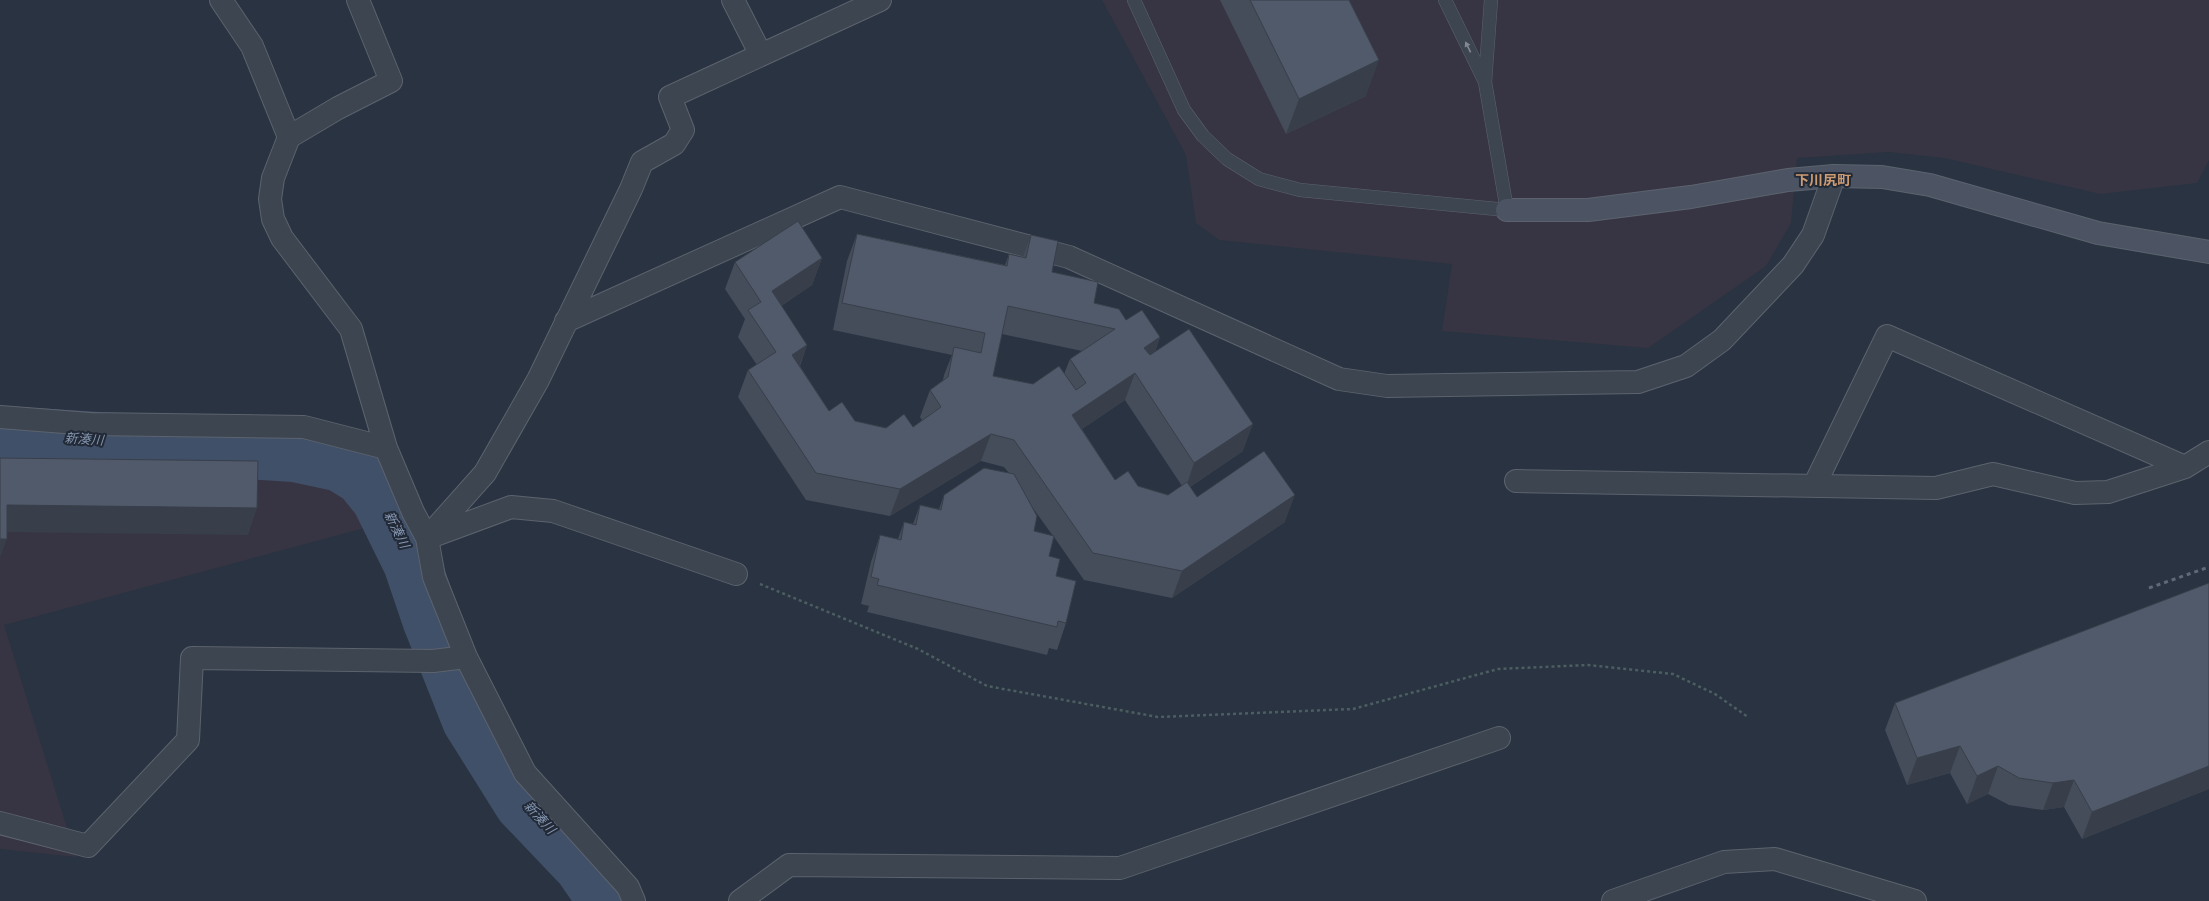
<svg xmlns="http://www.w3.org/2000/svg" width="2209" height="901" viewBox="0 0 2209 901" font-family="'Alegreya Sans','Noto Sans JP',sans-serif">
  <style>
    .medical { fill: #373543 }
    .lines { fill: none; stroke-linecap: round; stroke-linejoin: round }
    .river { stroke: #415069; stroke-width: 58 }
    .lane-casing { stroke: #5c636e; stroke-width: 14 }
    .street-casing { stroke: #5c636e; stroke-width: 24 }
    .secondary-casing { stroke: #5c636e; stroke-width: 24 }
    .path { stroke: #4c5e61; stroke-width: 2.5; stroke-dasharray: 3 3; stroke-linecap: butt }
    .lane { stroke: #3d4551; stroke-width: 13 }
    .street { stroke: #3d4551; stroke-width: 22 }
    .secondary { stroke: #4c5464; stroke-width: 22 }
    .rail { stroke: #606978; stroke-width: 3; stroke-dasharray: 4 4; stroke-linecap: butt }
    .wall { fill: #454d5b; fill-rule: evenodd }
    .shaded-wall { fill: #383f4a }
    .building { fill: #505a6a; stroke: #383f4a; fill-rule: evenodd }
    .oneway { fill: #828994 }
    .labels { text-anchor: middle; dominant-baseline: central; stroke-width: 4; stroke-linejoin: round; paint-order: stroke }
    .water-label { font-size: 13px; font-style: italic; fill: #8596b0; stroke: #222a37 }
    .quarter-label { font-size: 14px; font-weight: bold; fill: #ce9c73; stroke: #222a37 }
  </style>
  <rect width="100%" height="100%" fill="#293341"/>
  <!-- medical -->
  <path class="medical" d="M 1102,0 L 2209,0 L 2209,160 L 2197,183 L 2100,194 L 1944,158 L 1889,152 L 1797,158 L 1791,223 L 1766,266 L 1648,348 L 1442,331 L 1452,264 L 1219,240 L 1196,223 L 1186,155 Z
    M 0,444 L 296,465 L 334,482 L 355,499 L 372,526 L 4,625 L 76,857 L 0,849 Z"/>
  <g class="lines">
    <!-- river -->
    <path class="river" d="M 0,435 L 294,453 L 341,463 L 362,476 L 380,498 L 412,563 L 431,619 L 471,720 L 523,803 L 583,866 L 607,901"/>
    <defs>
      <path id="lane" d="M 1134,0 L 1184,110 L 1203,136 L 1227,159 L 1259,179 L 1300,190 L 1507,210 L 1485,82 L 1491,0
        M 1445,0 L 1485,82"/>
      <path id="street" d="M 221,0 L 252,46 L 289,137
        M 358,0 L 391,81 L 338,108 L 289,137 L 273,178 L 270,199 L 273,219 L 282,238 L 351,329 L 386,448 L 413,512 L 427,538 L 434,577 L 466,657 L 525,773 L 628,887 L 634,901
        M 733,0 L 761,55
        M 566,321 L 840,197 L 1069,257 L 1339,379 L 1387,386 L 1638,382 L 1686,366 L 1722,340 L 1793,265 L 1813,235 L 1834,176
        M 0,417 L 90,424 L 304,427 L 386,448
        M 1516,481 L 1936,488 L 1993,474 L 2075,493 L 2108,492 L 2185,467 L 2209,452
        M 1814,486 L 1887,336 L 2185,467
        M 430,537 L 511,507 L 553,511 L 736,574
        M 427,538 L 485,473 L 538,380 L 631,189 L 642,162 L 674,144 L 683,130 L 670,97 L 880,0
        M 0,823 L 88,846 L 188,740 L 192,658 L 433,661 L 466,657
        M 740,901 L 789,865 L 1120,868 L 1499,738
        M 1613,901 L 1724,862 L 1775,859 L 1915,901"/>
      <path id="secondary" d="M 1507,210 L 1588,210 L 1691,197 L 1788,180 L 1834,176 L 1882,177 L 1930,185 L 2098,233 L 2209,252"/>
    </defs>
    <!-- lane casing -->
    <use href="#lane" class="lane-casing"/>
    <!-- street casing -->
    <use href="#street" class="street-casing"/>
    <!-- secondary casing -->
    <use href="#secondary" class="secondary-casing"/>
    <!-- path -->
    <path class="path" d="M 760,584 L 918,649 L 987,686 L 1158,717 L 1353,709 L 1498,669 L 1588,665 L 1673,674 L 1715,694 L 1748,717"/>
    <!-- lane -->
    <use href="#lane" class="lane"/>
    <!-- street -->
    <use href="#street" class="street"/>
    <!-- secondary -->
    <use href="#secondary" class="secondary"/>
    <!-- rail -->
    <path class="rail" d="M 2149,588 L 2209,567"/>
  </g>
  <!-- wall -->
  <path class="wall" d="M 1220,0 L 1349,0 L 1366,96 L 1286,134 Z
    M 857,234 L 1005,265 L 1009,254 L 1023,257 L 1031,235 L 1052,272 L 1094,303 L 1126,320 L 1160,337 L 1155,352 L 1243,451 L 1190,487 L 1197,497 L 1285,522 L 1172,598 L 1084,580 L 1054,537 L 1049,556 L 1056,576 L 1066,623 L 1057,650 L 1049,648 L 1047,655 L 867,612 L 869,606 L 861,604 L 871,562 L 880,535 L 898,539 L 904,522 L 913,524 L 920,505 L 939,509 L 944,495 L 1009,473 L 1004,467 L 981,461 L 890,516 L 806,500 L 738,397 L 748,370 L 757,365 L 738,337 L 745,319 L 725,289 L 735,262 L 822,258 L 812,285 L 781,306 L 807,345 L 800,366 L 829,411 L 855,421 L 886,428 L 913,427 L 922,420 L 920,417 L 930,390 L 943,380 L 944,375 L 952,355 L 833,330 L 847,261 ZM 1002,334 L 1082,351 L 1070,359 L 1064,374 L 1033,384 L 993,376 ZM 1125,400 L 1182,486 L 1168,495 L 1115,480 L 1082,429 ZM 1030,504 L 1053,536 L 1034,531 Z
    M 2209,583 L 2209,789 L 2082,839 L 2064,807 L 2043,810 L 2009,805 L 1988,794 L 1967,804 L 1950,773 L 1907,785 L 1885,730 L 1895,703 Z"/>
  <!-- shaded-wall -->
  <path class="shaded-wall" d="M 1379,60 L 1366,96 L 1286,134 L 1299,99 Z
    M 822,258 L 812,285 L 762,318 L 772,291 Z
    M 1160,337 L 1150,364 L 1135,375 L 1144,348 Z
    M 807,345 L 797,372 L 792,355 Z
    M 1135,373 L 1125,400 L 1062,442 L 1072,415 Z
    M 1253,424 L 1243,451 L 1185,490 L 1194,463 Z
    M 991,434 L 981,461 L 890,516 L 900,489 Z
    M 1295,495 L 1285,522 L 1172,598 L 1182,571 Z
    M 7,505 L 257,508 L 248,535 L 0,532 Z
    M 0,539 L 7,539 L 0,557 Z
    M 1960,746 L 1950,773 L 1907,785 L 1917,758 Z
    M 1998,766 L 1988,794 L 1967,804 L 1977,776 Z
    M 2209,766 L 2209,789 L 2082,839 L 2092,812 Z
    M 2074,780 L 2064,807 L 2043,810 L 2053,783 Z"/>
  <!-- building -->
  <path class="building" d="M 1250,0 L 1349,0 L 1379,60 L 1299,99 Z
    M 798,221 L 822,258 L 772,291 L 807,345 L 792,355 L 829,411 L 842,402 L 855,421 L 886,428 L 904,414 L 913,427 L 941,407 L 930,390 L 948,377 L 954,347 L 981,353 L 985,333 L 842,303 L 857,234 L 1007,266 L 1009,254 L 1026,258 L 1031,235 L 1058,241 L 1052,272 L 1098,282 L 1094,303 L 1119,309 L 1126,320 L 1142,310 L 1160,337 L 1144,348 L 1150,355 L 1189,329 L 1253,424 L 1194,463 L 1135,373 L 1072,415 L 1115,480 L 1128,471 L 1138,486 L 1168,495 L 1187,482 L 1197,497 L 1264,451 L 1295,495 L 1182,571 L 1093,553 L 1014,440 L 991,434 L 900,489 L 816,473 L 748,370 L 776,352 L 748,310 L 761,302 L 735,262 ZM 1008,306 L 1115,329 L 1070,359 L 1086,383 L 1076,390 L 1059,366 L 1033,384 L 993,376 Z
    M 0,458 L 258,461 L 257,508 L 7,505 L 7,539 L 0,539 Z
    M 984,468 L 1014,474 L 1037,516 L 1034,531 L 1054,536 L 1049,556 L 1060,559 L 1056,576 L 1076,581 L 1066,623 L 1058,621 L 1057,627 L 877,585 L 879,579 L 871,577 L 880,535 L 901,540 L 904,522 L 916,525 L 920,505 L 941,510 L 944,495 Z
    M 2209,583 L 2209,766 L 2092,812 L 2074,780 L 2053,783 L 2019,778 L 1998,766 L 1977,776 L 1960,746 L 1917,758 L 1895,703 Z"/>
  <!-- one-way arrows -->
  <defs><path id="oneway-solid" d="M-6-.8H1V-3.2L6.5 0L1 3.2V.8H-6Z"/></defs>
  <use class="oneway" href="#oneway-solid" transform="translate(1468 47) rotate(-116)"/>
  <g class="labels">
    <!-- water labels -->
    <g class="water-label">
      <text transform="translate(84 440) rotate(4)">新湊川</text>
      <text transform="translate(396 530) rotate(64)">新湊川</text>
      <text transform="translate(539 818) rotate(47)">新湊川</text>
    </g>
    <!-- quarter labels -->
    <g class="quarter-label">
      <text x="1823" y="181">下川尻町</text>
    </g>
  </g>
</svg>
